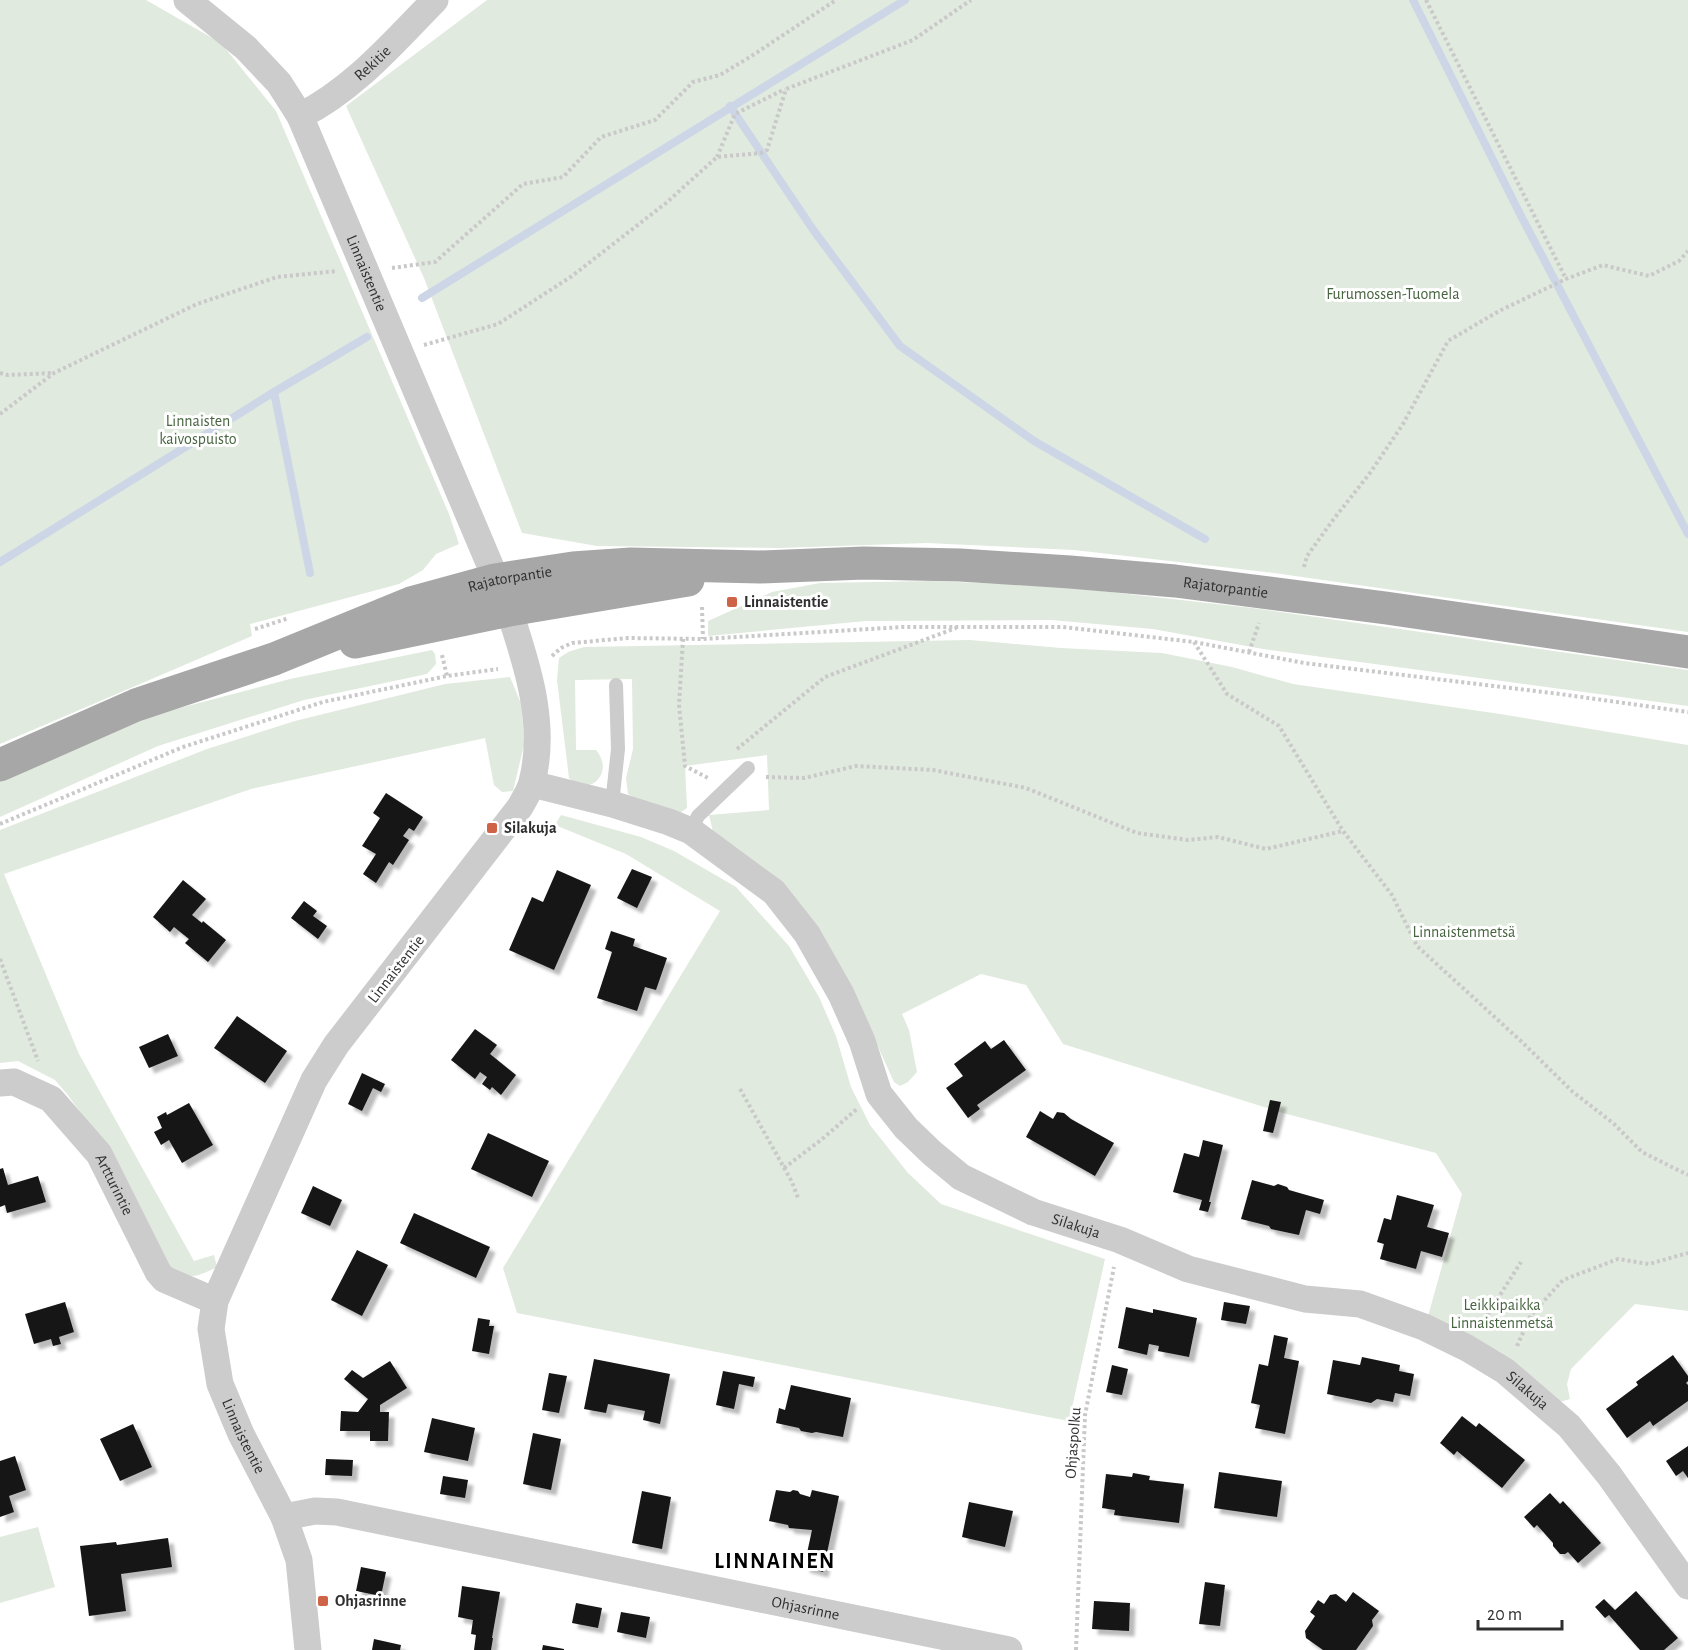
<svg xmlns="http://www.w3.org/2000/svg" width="1688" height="1650" viewBox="0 0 1688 1650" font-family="'Alegreya Sans',sans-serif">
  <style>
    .green { fill: #e1eade }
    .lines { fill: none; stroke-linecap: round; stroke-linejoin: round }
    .stream { stroke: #cdd6e7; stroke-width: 8 }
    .building { fill: #161616; filter: url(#shadow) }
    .path { stroke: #c9c9c9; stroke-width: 4; stroke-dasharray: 3 3; stroke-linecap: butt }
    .lane { stroke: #ccc; stroke-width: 14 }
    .street { stroke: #ccc; stroke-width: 27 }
    .primary { stroke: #a7a7a7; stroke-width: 33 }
    .poi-dot { fill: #cf6347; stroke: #fff; stroke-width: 2 }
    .labels { text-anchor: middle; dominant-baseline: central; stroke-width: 6; stroke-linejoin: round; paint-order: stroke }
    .street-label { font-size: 16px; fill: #2f2f2f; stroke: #fff }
    .park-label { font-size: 16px; fill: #486541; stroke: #fff }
    .poi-label { font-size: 16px; font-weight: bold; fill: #2f2f2f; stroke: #fff; text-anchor: start }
    .district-label { font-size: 22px; font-weight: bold; letter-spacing: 1.5px; fill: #000; stroke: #fff }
  </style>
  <defs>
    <filter id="shadow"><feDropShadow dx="5.5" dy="5.5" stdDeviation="1.5" flood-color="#0004"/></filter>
  </defs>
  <rect width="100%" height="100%" fill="#fff"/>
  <!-- green -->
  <path class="green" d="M 0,0 L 146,0 L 221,43 L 276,111 L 449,514 L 459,544 L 436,554 L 423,570 L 399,584 L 250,624 L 252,636 L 0,744 Z
    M 487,0 L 1688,0 L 1688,632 L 1274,573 L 1074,550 L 927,543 L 779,548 L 597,546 L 522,533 L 424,278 L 346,106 Z
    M 931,581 L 1057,586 L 1252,608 L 1688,670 L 1688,706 L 1263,649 L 1153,629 L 1051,620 L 866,621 L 708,636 L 708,621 L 772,592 L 820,583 Z
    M 970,640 L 1061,648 L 1162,653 L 1232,667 L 1293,684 L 1500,714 L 1688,745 L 1688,1311 L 1635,1304 L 1571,1369 L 1567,1384 L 1570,1399 L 1560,1402 L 1427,1320 L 1462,1194 L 1436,1153 L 1283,1113 L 1063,1044 L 1026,985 L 981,974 L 902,1014 L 909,1030 L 917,1072 L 908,1082 L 900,1086 L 894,1082 L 870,1029 L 713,832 L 709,815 L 769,810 L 767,755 L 685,766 L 687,808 L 678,814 L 637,800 L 628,794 L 626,778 L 633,749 L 632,679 L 575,680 L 576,750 L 596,750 C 615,772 590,799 569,778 L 557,680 L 559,658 L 568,652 L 584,647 Z
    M 432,650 L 435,654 L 436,664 L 427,674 L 304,700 L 158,746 L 0,817 L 0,779 L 138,719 L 290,679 Z
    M 510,677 L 522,706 L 524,745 L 513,791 L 502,792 L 494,785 L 485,738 L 251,789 L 4,874 L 79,1054 L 194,1261 L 214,1255 L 217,1267 C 195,1278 190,1279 166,1271 L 97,1135 L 67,1094 L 55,1080 L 18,1061 L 0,1063 L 0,830 L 207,749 L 295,721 L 445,684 Z
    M 561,815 L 641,837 L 674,851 L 736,887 L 789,946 L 819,997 L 836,1036 L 851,1087 L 870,1125 L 908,1173 L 941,1204 L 1105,1259 L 1069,1421 L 517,1313 L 503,1268 L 720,911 L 626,854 L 555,825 Z
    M 38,1527 L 55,1587 L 0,1603 L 0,1537 Z"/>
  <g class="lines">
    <!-- stream -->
    <path class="stream" d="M 1413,0 L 1519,212 L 1688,534
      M 730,106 L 814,231 L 900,346 L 1034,441 L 1205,539
      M 422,298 L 905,0
      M 274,392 L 310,573
      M 0,562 L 274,392 L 367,337"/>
  </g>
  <!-- building -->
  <path class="building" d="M 386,793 L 423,817 L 414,831 L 409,828 L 403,836 L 409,840 L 393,865 L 389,862 L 376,883 L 363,874 L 376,854 L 362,846 L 380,818 L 373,813 Z
    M 632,869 L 652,877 L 637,908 L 617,898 Z
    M 557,870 L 591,885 L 554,970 L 509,950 L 532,897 L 543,902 Z
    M 183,880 L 206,899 L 192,915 L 202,923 L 203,921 L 226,940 L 208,962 L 185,943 L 189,939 L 174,927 L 170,932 L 153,917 Z
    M 304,901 L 317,911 L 313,916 L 327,926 L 318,939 L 291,918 Z
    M 611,931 L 635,939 L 633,946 L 667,958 L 656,990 L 645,987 L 637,1011 L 597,998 L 612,952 L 605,949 Z
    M 237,1016 L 287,1051 L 265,1083 L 214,1048 Z
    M 475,1029 L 497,1045 L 490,1054 L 516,1075 L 501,1095 L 492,1087 L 490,1090 L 482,1084 L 487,1077 L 480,1072 L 475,1079 L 451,1060 Z
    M 168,1034 L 178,1056 L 149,1068 L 139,1047 Z
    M 1004,1040 L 1026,1070 L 977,1105 L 980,1109 L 968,1118 L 946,1088 L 963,1076 L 954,1064 L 985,1041 L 991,1049 Z
    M 362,1073 L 385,1084 L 381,1092 L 373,1088 L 362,1111 L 348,1104 Z
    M 1270,1100 L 1281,1102 L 1273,1133 L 1263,1131 Z
    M 189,1103 L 213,1145 L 182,1163 L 169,1140 L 161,1145 L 154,1132 L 162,1128 L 157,1117 L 166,1112 L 167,1115 Z
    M 1040,1111 L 1053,1119 L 1057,1112 L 1064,1113 L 1071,1119 L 1114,1143 L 1095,1176 L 1026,1137 Z
    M 488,1133 L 549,1161 L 532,1197 L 471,1169 Z
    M 1203,1140 L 1223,1145 L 1209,1202 L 1211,1202 L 1208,1212 L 1199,1210 L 1202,1200 L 1173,1192 L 1184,1153 L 1199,1157 Z
    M 3,1168 L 8,1185 L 38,1176 L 46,1202 L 7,1213 L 5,1205 L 0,1207 L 0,1169 Z
    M 1252,1180 L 1274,1186 L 1278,1184 L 1287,1187 L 1289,1190 L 1324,1200 L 1320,1214 L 1306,1210 L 1299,1235 L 1271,1229 L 1269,1226 L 1241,1219 Z
    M 313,1186 L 342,1200 L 330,1226 L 301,1213 Z
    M 1397,1195 L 1434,1205 L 1427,1227 L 1449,1233 L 1442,1257 L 1421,1251 L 1416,1269 L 1380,1259 L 1384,1244 L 1377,1242 L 1384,1218 L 1391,1220 Z
    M 414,1213 L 490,1247 L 476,1278 L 400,1243 Z
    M 357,1250 L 388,1265 L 362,1316 L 331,1300 Z
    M 65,1302 L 74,1332 L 59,1337 L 61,1344 L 53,1346 L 51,1339 L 34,1344 L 25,1314 Z
    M 1224,1302 L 1250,1306 L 1246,1324 L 1221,1320 Z
    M 1126,1307 L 1153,1313 L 1153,1309 L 1197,1318 L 1189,1357 L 1158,1351 L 1159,1346 L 1149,1344 L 1147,1355 L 1118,1348 Z
    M 478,1318 L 490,1320 L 489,1326 L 494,1326 L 489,1354 L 472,1351 Z
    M 1274,1335 L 1288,1338 L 1284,1358 L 1299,1361 L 1285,1434 L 1255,1428 L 1260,1405 L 1251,1403 L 1259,1364 L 1268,1366 Z
    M 1673,1355 L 1688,1376 L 1688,1381 L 1686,1383 L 1688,1385 L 1688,1401 L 1653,1426 L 1650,1421 L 1627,1438 L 1606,1409 L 1638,1385 L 1636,1382 Z
    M 1362,1357 L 1400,1365 L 1399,1371 L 1414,1374 L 1410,1396 L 1395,1393 L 1393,1402 L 1377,1399 L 1371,1403 L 1327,1394 L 1333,1360 L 1360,1365 Z
    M 594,1359 L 670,1374 L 660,1424 L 643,1420 L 645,1411 L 608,1404 L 606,1413 L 584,1409 Z
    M 390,1361 L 407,1388 L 380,1405 L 380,1412 L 389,1412 L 388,1441 L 370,1441 L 370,1431 L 340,1431 L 341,1411 L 358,1412 L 368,1399 L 344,1379 L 352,1370 L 363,1378 Z
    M 1112,1365 L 1128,1369 L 1122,1395 L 1106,1392 Z
    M 723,1371 L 755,1377 L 753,1387 L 739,1384 L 734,1409 L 716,1405 Z
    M 549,1373 L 567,1376 L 559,1413 L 542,1410 Z
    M 791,1385 L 851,1398 L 843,1437 L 816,1432 L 812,1433 L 801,1431 L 799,1428 L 776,1423 L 779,1408 L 785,1410 Z
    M 1462,1416 L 1476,1427 L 1479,1423 L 1525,1460 L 1502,1488 L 1457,1451 L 1454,1455 L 1440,1443 Z
    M 432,1418 L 475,1428 L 468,1461 L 424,1452 Z
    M 133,1424 L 152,1467 L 120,1481 L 100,1439 Z
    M 533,1433 L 561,1439 L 551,1490 L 523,1484 Z
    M 1688,1446 L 1688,1478 L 1683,1471 L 1676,1476 L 1666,1461 Z
    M 15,1456 L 26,1490 L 9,1496 L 14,1512 L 0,1517 L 0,1461 Z
    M 326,1459 L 353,1460 L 352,1476 L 325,1475 Z
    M 1219,1472 L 1282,1481 L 1277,1517 L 1214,1508 Z
    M 1133,1473 L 1150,1476 L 1149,1480 L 1184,1484 L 1179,1523 L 1114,1515 L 1115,1510 L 1102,1508 L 1106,1474 L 1132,1477 Z
    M 443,1476 L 468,1480 L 465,1498 L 440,1494 Z
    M 776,1490 L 790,1492 L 793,1490 L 798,1491 L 800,1494 L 810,1497 L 812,1490 L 839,1496 L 823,1572 L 804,1567 L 812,1530 L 789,1528 L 788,1525 L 769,1521 Z
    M 642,1491 L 671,1497 L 662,1549 L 632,1543 Z
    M 1550,1493 L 1560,1504 L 1563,1501 L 1601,1543 L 1578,1563 L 1568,1552 L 1565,1554 L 1560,1554 L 1553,1546 L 1553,1543 L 1537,1525 L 1534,1528 L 1524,1517 Z
    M 969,1502 L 1013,1511 L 1005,1547 L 962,1537 Z
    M 168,1538 L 172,1567 L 121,1574 L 126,1611 L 89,1616 L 80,1546 L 116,1542 L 117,1545 Z
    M 361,1567 L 386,1572 L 381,1596 L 356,1591 Z
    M 1205,1582 L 1225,1585 L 1220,1626 L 1199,1624 Z
    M 462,1586 L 500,1592 L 492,1638 L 493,1638 L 491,1650 L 474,1650 L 476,1635 L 471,1634 L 473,1620 L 458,1617 Z
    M 1636,1591 L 1678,1638 L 1664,1650 L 1640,1650 L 1609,1615 L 1605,1618 L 1595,1607 L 1604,1599 L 1615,1610 Z
    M 1353,1592 L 1379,1611 L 1372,1620 L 1373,1626 L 1356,1650 L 1323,1650 L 1306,1638 L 1305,1631 L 1315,1616 L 1310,1612 L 1318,1600 L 1324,1604 L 1330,1595 L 1336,1594 L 1346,1602 Z
    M 1094,1601 L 1130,1603 L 1129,1631 L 1092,1629 Z
    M 576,1603 L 602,1608 L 598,1628 L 572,1623 Z
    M 621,1612 L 650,1617 L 646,1638 L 617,1632 Z
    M 374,1639 L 401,1645 L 400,1650 L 372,1650 Z
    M 543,1645 L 564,1649 L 564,1650 L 542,1650 Z"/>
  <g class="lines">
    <!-- path -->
    <path class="path" d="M 1426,0 L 1566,279
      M 717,157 L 735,114 L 785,89
      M 392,268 L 435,262 L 523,184 L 563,177 L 601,137 L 655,120 L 693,82 L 720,75 L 750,57 L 836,0
      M 424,345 L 498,324 L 572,276 L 666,203 L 717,157 L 761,153 L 767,150 L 786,89 L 913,40 L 971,0
      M 0,373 L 8,375 L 53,373
      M 0,414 L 54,373 L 197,304 L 277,277 L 337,271
      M 1304,567 L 1307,556 L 1333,520 L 1370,473 L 1403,424 L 1448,341 L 1499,311 L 1566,279 L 1603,265 L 1649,276 L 1679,261 L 1688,251
      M 702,607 L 703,639
      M 255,629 L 289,618
      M 683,639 L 679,705 L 685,766 L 708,778
      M 1194,642 L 1227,694 L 1279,726 L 1343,831 L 1392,895 L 1417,946 L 1522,1042 L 1573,1092 L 1613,1123 L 1642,1152 L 1688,1175
      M 1249,652 L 1259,623
      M 442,655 L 447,676
      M 552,656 L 561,648 L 572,643 L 628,638 L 703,639 L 903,627 L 1063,627 L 1194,642 L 1304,663 L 1560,694 L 1688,712
      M 737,749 L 825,677 L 956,628
      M 766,777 L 804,778 L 856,766 L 933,770 L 1026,788 L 1137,833 L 1188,840 L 1218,837 L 1266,849 L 1343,831
      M 0,824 L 183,747 L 323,702 L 447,676 L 498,669
      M 0,959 L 38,1061
      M 740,1089 L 792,1182 L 798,1198
      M 784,1168 L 821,1140 L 858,1108
      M 1481,1325 L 1521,1262
      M 1517,1346 L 1531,1315 L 1563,1280 L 1618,1259 L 1649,1264 L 1688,1253
      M 1076,1650 L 1085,1415 L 1114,1267"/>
    <!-- lane -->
    <path class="lane" d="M 612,804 L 618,749 L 616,685
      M 691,831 L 698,816 L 748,768"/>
    <!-- street -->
    <g class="street">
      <path id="s1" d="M 187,0 L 246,48 L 279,83 L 300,116 L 509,610 C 527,664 547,724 532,782 C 530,791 524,799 520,807 L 336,1045 L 314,1080 L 215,1301 L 211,1329 L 220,1384 L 241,1434 L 284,1517 L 299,1560 L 308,1650"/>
      <path id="s2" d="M 300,116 C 353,90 394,42 435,0"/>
      <path id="s3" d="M 532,784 L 612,804 L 669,822 L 691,831 L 774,892 L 807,934 L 841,994 L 862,1041 L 879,1094 L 906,1128 L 932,1153 L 961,1177 L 1033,1212 L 1120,1240 L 1188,1269 L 1305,1299 L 1360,1304 L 1424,1327 L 1467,1348 L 1505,1371 L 1569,1426 L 1609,1475 L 1688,1586"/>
      <path id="s4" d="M 0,1083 L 14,1082 L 51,1099 L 99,1154 L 158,1272 L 164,1279 L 215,1301"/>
      <path id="s5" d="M 284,1517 L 315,1511 L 337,1512 L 1009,1650"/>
    </g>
    <!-- primary -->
    <g class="primary">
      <path d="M 355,642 L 509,610 L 688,580"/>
      <path id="s6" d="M 0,765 L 136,705 L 274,659 L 411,603 L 495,580 L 573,568 L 631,564 L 760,567 L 864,563 L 960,565 L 1070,572 L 1175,581 L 1386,608 L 1688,652"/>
    </g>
  </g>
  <!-- markers -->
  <g class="poi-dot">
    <rect x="726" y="596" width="12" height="12" rx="3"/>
    <rect x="486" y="822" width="12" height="12" rx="3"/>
    <rect x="317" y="1595" width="12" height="12" rx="3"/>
  </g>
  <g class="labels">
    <!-- street labels -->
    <g class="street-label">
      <text stroke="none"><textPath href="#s2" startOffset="90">Rekitie</textPath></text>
      <text stroke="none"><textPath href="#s1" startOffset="334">Linnaistentie</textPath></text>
      <text stroke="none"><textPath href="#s6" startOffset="544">Rajatorpantie</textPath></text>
      <text stroke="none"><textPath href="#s6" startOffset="1262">Rajatorpantie</textPath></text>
      <text transform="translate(396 969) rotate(-52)">Linnaistentie</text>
      <text stroke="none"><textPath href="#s4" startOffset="162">Artturintie</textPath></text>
      <text stroke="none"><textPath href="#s3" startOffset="741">Silakuja</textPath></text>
      <text stroke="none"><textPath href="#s3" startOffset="1227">Silakuja</textPath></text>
      <text stroke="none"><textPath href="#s1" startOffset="1629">Linnaistentie</textPath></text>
      <text transform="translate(1073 1443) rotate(-86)">Ohjaspolku</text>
      <text stroke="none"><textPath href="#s5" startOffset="532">Ohjasrinne</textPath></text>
    </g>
    <!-- park labels -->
    <g class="park-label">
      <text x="1393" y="294">Furumossen-Tuomela</text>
      <text x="198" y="421">Linnaisten<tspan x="198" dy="18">kaivospuisto</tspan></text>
      <text x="1464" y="932">Linnaistenmetsä</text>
      <text x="1502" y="1305">Leikkipaikka<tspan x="1502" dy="18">Linnaistenmetsä</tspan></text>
    </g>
    <!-- poi labels -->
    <g class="poi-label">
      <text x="744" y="602">Linnaistentie</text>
      <text x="504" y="828">Silakuja</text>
      <text x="335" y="1601">Ohjasrinne</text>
    </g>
    <!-- district labels -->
    <g class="district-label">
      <text x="775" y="1561">LINNAINEN</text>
    </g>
  </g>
  <!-- scale -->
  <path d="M1478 1620v9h84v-9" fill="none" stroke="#2f2f2f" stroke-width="3"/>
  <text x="1487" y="1620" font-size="18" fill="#2f2f2f" stroke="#ffffff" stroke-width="4.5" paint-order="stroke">20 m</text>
</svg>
